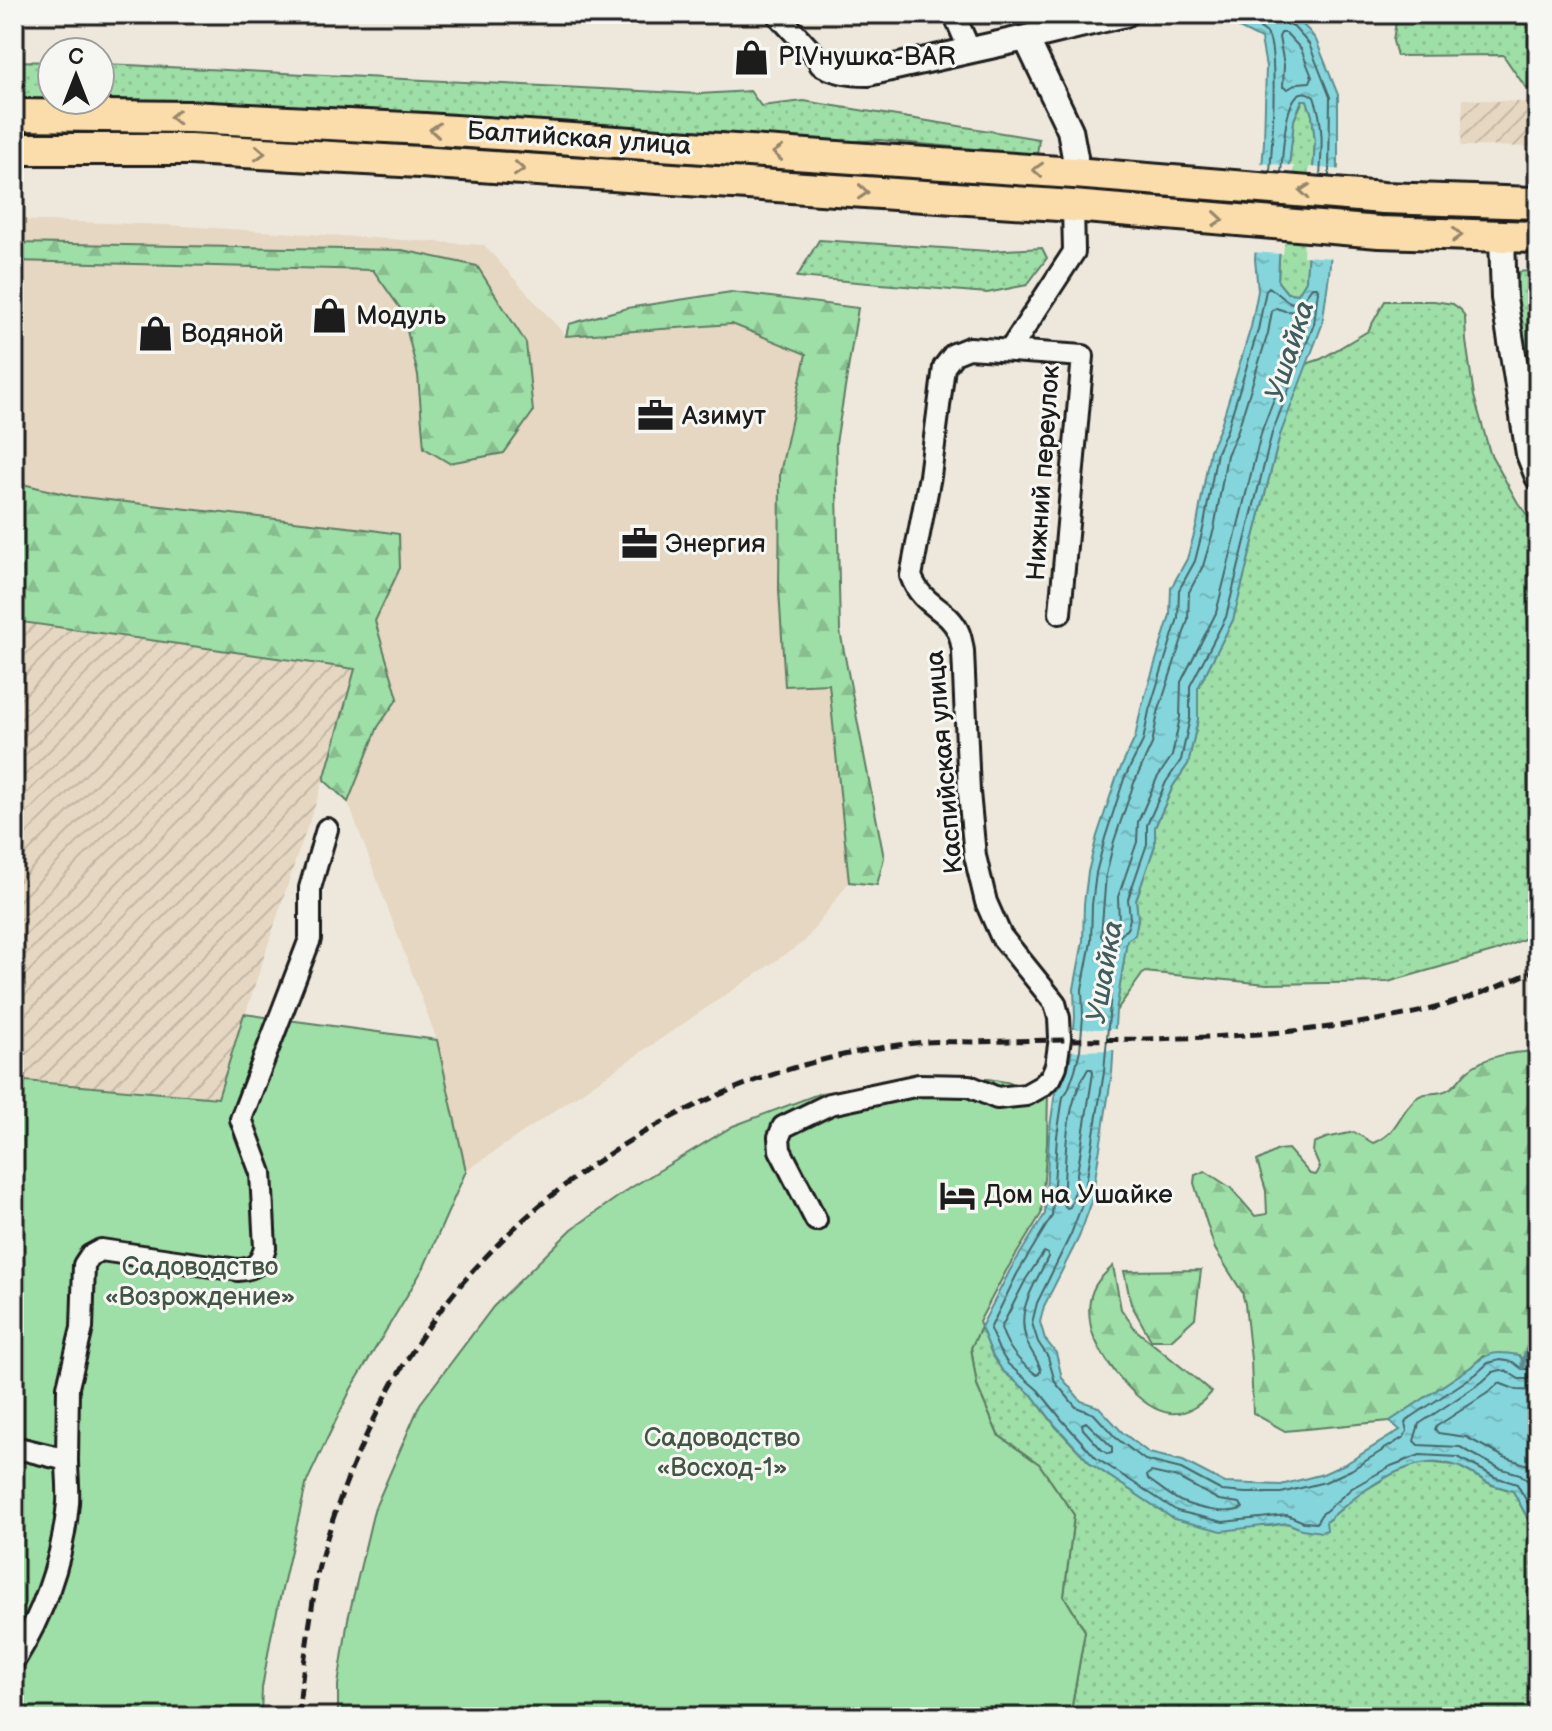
<svg xmlns="http://www.w3.org/2000/svg" width="1552" height="1731" viewBox="0 0 1552 1731" font-family="'Balsamiq Sans',sans-serif">
  <style>
    .built { fill: #e5d7c1 }
    .industrial { fill: url(#industrial-furrows) }
    .grass { fill: url(#grass-dots); stroke: #5d7d62; stroke-width: 2 }
    .forest { fill: url(#forest-firs); stroke: #5d7d62; stroke-width: 2 }
    .garden { fill: #9edea7; stroke: #5d7d62; stroke-width: 2 }
    .water { fill: url(#water-ripples); stroke: #5b8c8f; stroke-width: 2; fill-rule: evenodd }
    .pier { fill: #eee8dc }
    .lines { fill: none; stroke-linecap: round; stroke-linejoin: round }
    .shore { stroke: #466669; stroke-width: 2 }
    .stream { stroke: #5b8c8f; stroke-width: 5 }
    .minor-casing { stroke: #1c1c1c; stroke-width: 26 }
    .tertiary-casing { stroke: #1c1c1c; stroke-width: 30 }
    .primary-casing { stroke: #1c1c1c; stroke-width: 36 }
    .minor { stroke: #f6f6f2; stroke-width: 20 }
    .tertiary { stroke: #f6f6f2; stroke-width: 24 }
    .primary { stroke: #faddab; stroke-width: 30 }
    .rail { stroke: #1c1c1c; stroke-width: 5; stroke-dasharray: 12 6; stroke-linecap: butt }
    .oneway { stroke: #96866b }
    .labels { text-anchor: middle; dominant-baseline: central; stroke-width: 6; stroke-linejoin: round; paint-order: stroke }
    .poi-label { font-size: 26px; fill: #1c1c1c; stroke: #f6f6f2; text-anchor: start }
    .street-label { font-size: 26px; fill: #1c1c1c; stroke: #f6f6f2 }
    .park-label { font-size: 26px; fill: #435646; stroke: #f6f6f2 }
    .water-label { font-size: 28px; font-style: italic; fill: #415d5f; stroke: #f6f6f2 }
  </style>
  <defs>
    <pattern id="industrial-furrows" width="10" height="10" patternUnits="userSpaceOnUse" patternTransform="scale(2)"><rect width="10" height="10" fill="#e5d7c1"/><path d="M-1 1l2-2M0 10L10 0M9 11l2-2" fill="none" stroke="#c4b8a5"/></pattern>
    <pattern id="grass-dots" width="8" height="8" patternUnits="userSpaceOnUse" patternTransform="scale(2)"><rect width="8" height="8" fill="#9edea7"/><path d="M2 2h.1M6 6h.1" fill="none" stroke="#88be8f" stroke-width="1.8" stroke-linecap="round"/></pattern>
    <pattern id="forest-firs" width="22" height="20" patternUnits="userSpaceOnUse" patternTransform="scale(2)"><rect width="22" height="20" fill="#9edea7"/><path d="M5 1l3.5 6h-7zM16 11l3.5 6h-7z" fill="#88be8f"/></pattern>
    <pattern id="water-ripples" width="26" height="14" patternUnits="userSpaceOnUse" patternTransform="scale(2)"><rect width="26" height="14" fill="#85d6dc"/><path d="M2 4q2-2 4 0t4 0M15 11q2-2 4 0t4 0" fill="none" stroke="#72b7bc"/></pattern>
  </defs>
  <rect width="100%" height="100%" fill="#eee8dc"/>
  <filter id="ink" filterUnits="userSpaceOnUse"><feTurbulence type="fractalNoise" baseFrequency=".0125" numOctaves="2"/><feDisplacementMap in="SourceGraphic" scale="16" xChannelSelector="R" yChannelSelector="G"/><feConvolveMatrix kernelMatrix="1 2 1 2 8 2 1 2 1" color-interpolation-filters="sRGB"/></filter>
  <g filter="url(#ink)">
    <!-- built -->
    <path class="built" d="M 14,220 L 166,225 L 484,245 L 566,336 L 732,324 L 806,354 L 780,473 L 779,590 L 785,685 L 829,684 L 849,882 L 805,941 L 466,1171 L 437,1040 L 348,802 L 378,727 L 398,698 L 375,621 L 400,569 L 399,534 L 365,529 L 73,496 L 14,482 Z"/>
    <!-- industrial -->
    <path class="industrial" d="M 1463,99 L 1538,103 L 1538,147 L 1461,146 Z
      M 14,621 L 355,669 L 324,780 L 296,859 L 218,1098 L 14,1080 Z"/>
    <!-- grass -->
    <path class="grass" d="M 1397,14 L 1538,14 L 1538,91 L 1526,88 L 1503,55 L 1397,56 L 1393,41 Z
      M 14,61 L 52,62 L 52,100 L 100,100 L 100,64 L 128,65 L 699,94 L 750,91 L 761,106 L 804,101 L 1039,139 L 1037,155 L 879,140 L 785,145 L 14,105 Z
      M 1303,100 L 1307,100 L 1312,115 L 1315,141 L 1306,281 L 1298,294 L 1287,293 L 1278,282 L 1279,258 L 1294,120 Z
      M 819,240 L 989,251 L 1042,248 L 1047,258 L 1027,285 L 987,293 L 797,277 Z
      M 1538,270 L 1538,423 L 1513,308 L 1519,272 Z
      M 1385,301 L 1434,301 L 1453,304 L 1461,310 L 1465,318 L 1466,341 L 1474,396 L 1490,453 L 1518,503 L 1538,529 L 1538,933 L 1496,951 L 1388,982 L 1267,984 L 1144,972 L 1116,1011 L 1127,939 L 1135,934 L 1138,919 L 1136,900 L 1155,845 L 1155,827 L 1173,786 L 1188,764 L 1198,719 L 1198,688 L 1233,620 L 1280,435 L 1306,364 L 1321,359 L 1368,331 Z
      M 981,1327 L 992,1354 L 1002,1370 L 1032,1395 L 1056,1427 L 1091,1464 L 1174,1519 L 1269,1526 L 1287,1523 L 1302,1529 L 1326,1522 L 1357,1495 L 1394,1473 L 1422,1462 L 1456,1465 L 1492,1485 L 1513,1491 L 1534,1530 L 1538,1533 L 1538,1700 L 1526,1717 L 1070,1717 L 1085,1631 L 1064,1596 L 1074,1515 L 1039,1464 L 998,1435 L 977,1386 L 971,1347 Z"/>
    <!-- forest -->
    <path class="forest" d="M 14,243 L 402,250 L 477,266 L 526,343 L 533,412 L 504,453 L 449,463 L 424,448 L 418,375 L 402,311 L 373,270 L 14,261 Z
      M 731,292 L 858,308 L 836,443 L 840,631 L 884,858 L 877,885 L 849,882 L 829,684 L 785,686 L 779,590 L 780,473 L 806,354 L 732,324 L 566,336 L 569,324 L 627,308 Z
      M 14,482 L 73,496 L 365,529 L 399,534 L 400,568 L 375,621 L 398,698 L 378,727 L 348,802 L 324,780 L 355,669 L 14,621 Z
      M 1538,1051 L 1538,1361 L 1483,1356 L 1471,1367 L 1390,1421 L 1285,1431 L 1253,1413 L 1251,1360 L 1245,1304 L 1242,1292 L 1215,1249 L 1194,1183 L 1195,1175 L 1205,1171 L 1231,1188 L 1255,1216 L 1267,1214 L 1266,1191 L 1257,1161 L 1278,1150 L 1288,1149 L 1310,1174 L 1316,1175 L 1320,1168 L 1313,1152 L 1314,1143 L 1326,1138 L 1354,1132 L 1373,1143 C 1398,1133 1397,1116 1415,1099 C 1426,1089 1437,1097 1449,1089 C 1457,1085 1461,1077 1467,1071 C 1486,1055 1514,1052 1538,1051 Z
      M 1113,1266 L 1121,1309 L 1136,1330 L 1212,1392 C 1201,1404 1188,1415 1170,1413 C 1140,1410 1105,1363 1094,1337 C 1090,1328 1088,1310 1090,1301 C 1092,1285 1102,1276 1113,1266 Z
      M 1201,1270 L 1195,1318 L 1171,1340 L 1151,1340 L 1131,1304 L 1124,1271 Z"/>
    <!-- garden -->
    <path class="garden" d="M 244,1014 L 437,1040 L 466,1171 L 424,1267 L 351,1389 L 307,1481 L 271,1637 L 262,1688 L 261,1717 L 14,1717 L 14,1080 L 218,1098 Z
      M 918,1079 L 988,1079 L 1048,1089 L 1047,1143 L 1041,1214 L 1006,1271 L 979,1322 L 981,1327 L 971,1348 L 977,1386 L 998,1435 L 1039,1464 L 1074,1515 L 1064,1596 L 1085,1631 L 1070,1717 L 338,1717 L 338,1685 L 348,1619 L 374,1510 L 420,1404 L 493,1307 L 572,1229 L 632,1187 L 733,1126 L 821,1093 Z"/>
    <!-- water -->
    <path class="water" d="M 1229,14 L 1292,14 L 1310,32 L 1316,40 L 1338,95 L 1338,165 L 1329,275 L 1322,325 L 1280,435 L 1233,620 L 1198,688 L 1198,719 L 1188,764 L 1173,786 L 1155,827 L 1155,845 L 1136,900 L 1138,919 L 1135,935 L 1127,940 L 1116,1011 L 1112,1073 L 1091,1204 L 1079,1237 L 1044,1306 L 1040,1322 L 1045,1339 L 1056,1353 L 1062,1378 L 1081,1401 L 1099,1407 L 1122,1432 L 1149,1453 L 1183,1461 L 1225,1483 L 1281,1485 L 1323,1474 L 1347,1463 L 1400,1430 L 1390,1421 L 1471,1367 C 1488,1351 1496,1351 1519,1355 L 1523,1361 L 1538,1361 L 1538,1533 L 1534,1530 L 1513,1491 C 1505,1488 1497,1487 1489,1483 C 1479,1478 1468,1470 1457,1466 C 1411,1450 1358,1493 1326,1522 L 1327,1530 L 1321,1532 L 1302,1529 L 1287,1523 L 1222,1531 L 1174,1519 L 1091,1464 L 1056,1426 L 1032,1395 L 1002,1370 L 992,1354 L 981,1327 L 1010,1270 L 1045,1214 L 1049,1135 L 1055,1092 L 1061,1086 L 1068,1068 L 1072,1050 L 1075,1017 L 1074,989 L 1083,941 L 1084,904 L 1088,872 L 1097,836 L 1117,776 L 1135,738 L 1141,709 L 1170,615 L 1171,588 L 1187,559 L 1197,524 L 1210,450 L 1220,428 L 1251,327 L 1258,291 L 1255,259 L 1264,142 L 1266,67 L 1261,39 L 1237,27 ZM 1302,100 L 1307,100 L 1312,115 L 1315,141 L 1306,281 L 1298,294 L 1287,293 L 1278,282 L 1279,258 L 1294,120 Z"/>
    <!-- pier -->
    <path class="pier" d="M 1259,163 L 1294,166 L 1283,254 L 1251,252 Z
      M 1309,167 L 1342,170 L 1334,258 L 1303,256 Z
      M 1070,1029 L 1119,1029 L 1117,1050 L 1067,1051 Z"/>
    <g class="lines">
      <!-- shore -->
      <path class="shore" d="M 1239,14 C 1246,25 1262,25 1268,35 C 1278,52 1272,149 1270,172
        M 1287,14 L 1289,22 L 1309,44 L 1330,97 L 1329,177
        M 1281,33 L 1286,33 L 1301,49 L 1312,77 L 1310,82 L 1298,83 L 1288,89 L 1283,87 L 1284,65 L 1279,37 Z
        M 1281,173 C 1283,157 1284,72 1314,97 C 1324,123 1322,149 1320,176
        M 1276,308 L 1285,311 L 1302,312 L 1305,315 L 1304,321 L 1262,430 L 1216,613 L 1181,682 L 1180,717 L 1172,756 L 1157,778 L 1138,822 L 1137,842 L 1118,897 L 1119,922 L 1112,929 L 1108,938 L 1104,940 L 1101,936 L 1106,875 L 1114,841 L 1134,783 L 1152,744 L 1158,713 L 1188,620 L 1189,592 L 1203,566 L 1214,529 L 1227,455 L 1237,433 L 1268,333 L 1272,311 Z
        M 1088,1069 L 1092,1069 L 1093,1073 L 1073,1199 L 1070,1207 L 1067,1208 L 1063,1204 C 1066,1158 1063,1108 1088,1069 Z
        M 1044,1252 L 1048,1254 L 1048,1257 C 1034,1287 1015,1309 1027,1342 C 1031,1353 1039,1360 1041,1371 L 1037,1375 C 1019,1362 1008,1349 1001,1328 L 1026,1279 Z
        M 1538,1369 L 1522,1369 L 1513,1362 L 1500,1360 L 1488,1363 L 1476,1374 L 1407,1420 L 1405,1423 L 1407,1431 L 1404,1437 L 1351,1470 L 1325,1482 L 1281,1493 L 1245,1493 L 1222,1491 L 1181,1469 L 1145,1460 L 1116,1438 L 1094,1414 L 1076,1407 L 1055,1382 L 1048,1357 L 1038,1342 L 1032,1323 L 1037,1303 L 1071,1234 L 1083,1202 L 1104,1072 L 1113,970 L 1119,937 L 1128,928 L 1130,918 L 1128,899 L 1147,844 L 1147,825 L 1166,782 L 1181,760 L 1190,718 L 1190,686 L 1226,617 L 1272,433 L 1314,324 L 1318,291 L 1317,287 L 1312,287 C 1293,316 1288,299 1269,287 L 1266,290 L 1258,330 L 1227,430 L 1217,452 L 1204,525 L 1195,561 L 1179,590 L 1178,618 L 1149,711 L 1143,741 L 1124,779 L 1105,838 L 1096,873 L 1092,905 L 1091,942 L 1082,989 L 1083,1017 L 1080,1050 L 1075,1070 L 1068,1090 L 1063,1097 L 1057,1136 L 1052,1216 L 1017,1274 L 990,1329 L 999,1350 L 1008,1364 L 1038,1390 L 1063,1421 L 1096,1458 L 1177,1511 L 1223,1522 L 1287,1515 L 1304,1522 L 1316,1523 L 1321,1515 L 1352,1488 L 1391,1466 L 1420,1455 L 1458,1457 L 1495,1477 L 1517,1484 L 1538,1521
        M 1538,1379 L 1519,1379 L 1508,1372 L 1501,1370 L 1493,1372 L 1482,1382 L 1419,1424 L 1414,1441 L 1418,1445 L 1460,1447 L 1499,1468 L 1520,1474 L 1528,1481 L 1538,1499
        M 1538,1391 L 1517,1390 L 1499,1383 L 1489,1392 L 1437,1426 L 1435,1429 L 1438,1433 L 1466,1437 L 1504,1457 L 1528,1465 L 1538,1474
        M 1086,1422 L 1112,1447 L 1112,1453 L 1108,1454 L 1102,1450 L 1083,1429 L 1082,1424 Z
        M 1151,1472 L 1178,1478 L 1219,1500 L 1240,1503 L 1243,1508 C 1228,1516 1196,1508 1180,1501 C 1169,1495 1158,1486 1148,1479 L 1147,1475 Z"/>
      <!-- stream -->
      <path class="stream" d="M 1538,1106 L 1538,1175
        M 1523,1367 L 1523,1361 L 1538,1327"/>
      <defs>
        <path id="minor" d="M 777,14 L 822,63
          M 954,14 L 970,51
          M 1010,350 L 1074,252 L 1073,206
          M 816,1220 L 780,1150 L 779,1137 L 783,1127 L 830,1104 L 919,1085 L 969,1086 L 997,1098 L 1026,1095 L 1042,1086 L 1051,1077 L 1056,1066 L 1060,1038 L 1059,1018 L 1055,1003 L 1001,936 L 986,902 L 975,856 L 969,792 L 963,651 C 962,645 961,637 958,631 C 947,607 922,607 911,576 L 930,476 L 944,367 L 954,354 L 969,348 L 1083,356 L 1060,613
          M 14,1447 L 67,1460 C 67,1474 69,1489 68,1503 C 63,1559 43,1614 14,1661
          M 67,1460 L 68,1387 L 82,1328 L 84,1265 L 90,1256 L 101,1250 L 238,1270 C 254,1269 261,1264 265,1248 L 261,1173 L 241,1119 L 310,939 L 310,888 L 327,829"/>
        <path id="tertiary" d="M 1026,38 L 1070,130 L 1075,157 L 1074,173
          M 822,63 C 836,71 851,73 868,73 L 1026,38 L 1125,14
          M 1502,237 L 1504,298 L 1529,454 L 1538,477"/>
        <path id="primary" d="M 14,115 L 190,117 L 425,129 L 1074,173 L 1383,198 L 1538,203
          M 14,149 L 190,149 L 419,162 L 1073,206 L 1379,232 L 1538,237"/>
      </defs>
      <!-- minor casing -->
      <use href="#minor" class="minor-casing"/>
      <!-- tertiary casing -->
      <use href="#tertiary" class="tertiary-casing"/>
      <!-- primary casing -->
      <use href="#primary" class="primary-casing"/>
      <!-- minor -->
      <use href="#minor" class="minor"/>
      <!-- tertiary -->
      <use href="#tertiary" class="tertiary"/>
      <!-- primary -->
      <use href="#primary" class="primary"/>
      <!-- rail -->
      <path class="rail" d="M 299,1717 C 300,1687 305,1658 309,1628 C 313,1604 315,1578 322,1555 C 349,1458 398,1358 464,1281 C 579,1146 749,1059 925,1042 C 941,1041 958,1042 974,1042 C 1032,1040 1089,1040 1146,1039 C 1238,1037 1333,1031 1423,1011 C 1462,1002 1501,986 1538,969"/>
    </g>
    <!-- one-way arrows -->
    <defs><path id="oneway-chevron" d="M-2-3.5L2.5 0L-2 3.5" fill="none" stroke-width="1.6" stroke-linecap="round" stroke-linejoin="round" transform="scale(2)"/></defs>
    <g class="oneway">
      <use href="#oneway-chevron" transform="translate(175 117) rotate(-179)"/>
      <use href="#oneway-chevron" transform="translate(435 130) rotate(-176)"/>
      <use href="#oneway-chevron" transform="translate(260 153) rotate(3)"/>
      <use href="#oneway-chevron" transform="translate(778 153) rotate(-176)"/>
      <use href="#oneway-chevron" transform="translate(519 169) rotate(4)"/>
      <use href="#oneway-chevron" transform="translate(1038 170) rotate(-176)"/>
      <use href="#oneway-chevron" transform="translate(1305 191) rotate(-175)"/>
      <use href="#oneway-chevron" transform="translate(863 192) rotate(4)"/>
      <use href="#oneway-chevron" transform="translate(1218 219) rotate(5)"/>
      <use href="#oneway-chevron" transform="translate(1457 235) rotate(2)"/>
    </g>
  </g>
  <!-- icons -->
  <defs>
    <symbol id="shop-bare" viewBox="-9 -9 18 18"><path d="M-5-2.5h2.3a2.7 3.5 0 0 1 5.4 0H5L5.5 6h-11ZM-1.5-2.5h3a1.5 2.3 0 0 0-3 0Z" fill="#1c1c1c" stroke="#f6f6f2" stroke-width="2.5" paint-order="stroke"/></symbol>
    <symbol id="office-bare" viewBox="-9 -9 18 18"><path d="M-6-3h4V-5.5h4V-3h4V5H-6ZM-1-4.5V-3h2v-1.5ZM-6 0V1H6V0Z" fill="#1c1c1c" stroke="#f6f6f2" stroke-width="2.5" paint-order="stroke"/></symbol>
    <symbol id="hotel-bare" viewBox="-9 -9 18 18"><path d="M-6-4.5h1.5V1H6V5H4.5V3h-9V5H-6ZM-4 0a1.8 1.8 0 1 1 3.6 0ZM.5 0V-2.5h3Q6-2.5 6 0Z" fill="#1c1c1c" stroke="#f6f6f2" stroke-width="2.5" paint-order="stroke"/></symbol>
  </defs>
  <g fill-rule="evenodd">
    <use href="#shop-bare" x="726" y="32" width="51" height="51"/>
    <use href="#shop-bare" x="304" y="290" width="51" height="51"/>
    <use href="#shop-bare" x="130" y="308" width="51" height="51"/>
    <use href="#office-bare" x="630" y="390" width="51" height="51"/>
    <use href="#office-bare" x="614" y="518" width="51" height="51"/>
    <use href="#hotel-bare" x="932" y="1170" width="51" height="51"/>
  </g>
  <g class="labels">
    <!-- poi labels -->
    <g class="poi-label">
      <text x="778" y="57">PIVнушка-BAR</text>
      <text x="356" y="316">Модуль</text>
      <text x="181" y="334">Водяной</text>
      <text x="682" y="416">Азимут</text>
      <text x="665" y="544">Энергия</text>
      <text x="984" y="1195">Дом на Ушайке</text>
    </g>
    <!-- street labels -->
    <g class="street-label">
      <text transform="translate(579 139) rotate(4)">Балтийская улица</text>
      <text transform="translate(1044 473) rotate(-86)">Нижний переулок</text>
      <text transform="translate(945 762) rotate(-95)">Каспийская улица</text>
    </g>
    <!-- park labels -->
    <g class="park-label">
      <text x="200" y="1267">Садоводство<tspan x="200" dy="30">«Возрождение»</tspan></text>
      <text x="722" y="1438">Садоводство<tspan x="722" dy="30">«Восход-1»</tspan></text>
    </g>
    <!-- water labels -->
    <g class="water-label">
      <text transform="translate(1290 351) rotate(-72)">Ушайка</text>
      <text transform="translate(1105 972) rotate(-80)">Ушайка</text>
    </g>
  </g>
  <!-- margin -->
  <rect width="1552" height="1731" fill="none" stroke="#f6f6f2" stroke-width="48"/>
  <rect x="24" y="24" width="1504" height="1683" fill="none" stroke="#1c1c1c" stroke-width="3" filter="url(#ink)"/>
  <!-- north arrow -->
  <g transform="translate(76 76)"><circle r="38" fill="#f6f6f2" stroke="#9f9f9c" stroke-width="2"/>
  <path d="M0-6L14 30L0 20L-14 30Z" fill="#1c1c1c"/>
  <text y="-12" font-size="22" font-weight="bold" text-anchor="middle" fill="#1c1c1c">С</text>
  </g>
</svg>
